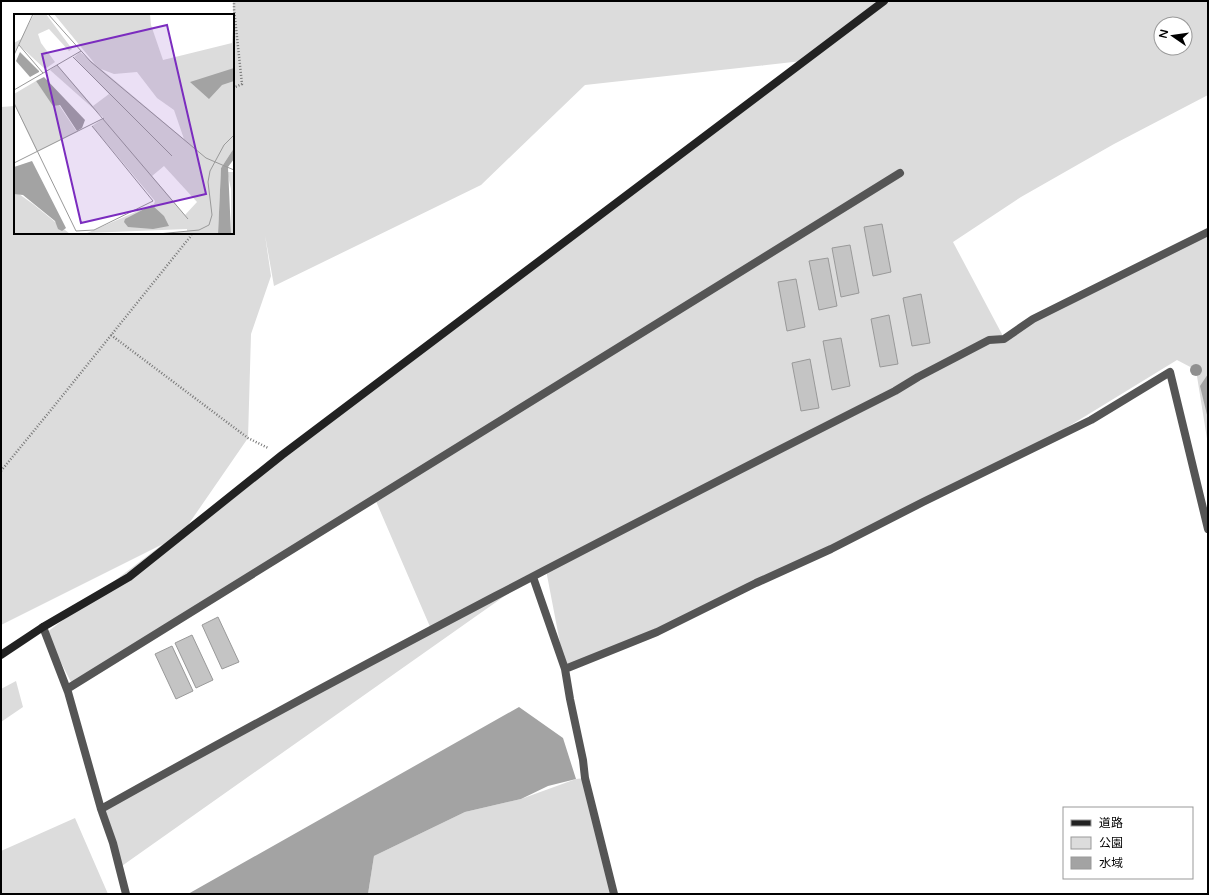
<svg xmlns="http://www.w3.org/2000/svg" width="1209" height="895" viewBox="0 0 1209 895" font-family="'Varela Round','Noto Sans JP',sans-serif">
  <style>
    .green { fill: #dcdcdc; fill-rule: evenodd }
    .water { fill: #a3a3a3 }
    .building { fill: #c4c4c4; stroke: #999 }
    .lines { fill: none; stroke-linecap: round; stroke-linejoin: round }
    .path { stroke: #777; stroke-width: 2.5; stroke-dasharray: 1 2; stroke-linecap: butt }
    .street { stroke: #555; stroke-width: 8 }
    .secondary { stroke: #222; stroke-width: 8 }
    .tree { fill: #8f8f8f }
    .inset-road { fill: none; stroke: #999; stroke-width: 1 }
    .view { fill: #7b2cbf; fill-opacity: 0.15; stroke: #7b2cbf; stroke-width: 2 }
    .inset-edge { fill: none; stroke: #000; stroke-width: 2 }
  </style>
  <rect width="100%" height="100%" fill="#fff"/>
  <!-- green -->
  <path class="green" d="M 233,1 L 1208,1 L 1208,95 L 1114,144 L 1021,197 L 953,242 L 1004,338 L 1033,319 L 1208,232 L 1208,445 L 1196,370 L 1177,360 L 1030,450 L 766,579 L 565,669 L 546,570 L 533,576 L 119,868 L 101,809 L 431,629 L 375,499 L 73,686 L 46,633 L 163,544 L 1,625 L 1,107 L 15,106 L 15,233 L 233,233 ZM 1161,24 L 1185,24 L 1185,48 L 1161,48 ZM 802,61 L 188,525 L 248,438 L 251,334 L 271,276 L 265,235 L 274,286 L 481,185 L 585,85 Z
    M 16,681 L 23,707 L 1,722 L 1,689 Z
    M 585,778 L 614,894 L 368,894 L 374,856 L 465,812 L 521,799 L 576,779 Z
    M 75,818 L 108,894 L 1,894 L 1,851 Z"/>
  <!-- water -->
  <path class="water" d="M 1208,374 L 1208,419 L 1200,386 Z
    M 519,707 L 563,738 L 576,779 L 548,786 L 521,799 L 465,812 L 374,856 L 368,894 L 188,894 Z"/>
  <!-- building -->
  <path class="building" d="M 882,224 L 891,272 L 873,276 L 864,227 Z
    M 850,245 L 859,293 L 841,297 L 832,248 Z
    M 828,258 L 837,306 L 819,310 L 809,261 Z
    M 796,279 L 805,327 L 787,331 L 778,282 Z
    M 921,294 L 930,343 L 912,346 L 903,298 Z
    M 889,315 L 898,364 L 880,367 L 871,319 Z
    M 841,338 L 850,386 L 832,390 L 823,341 Z
    M 810,359 L 819,408 L 801,411 L 792,363 Z
    M 218,617 L 239,662 L 222,669 L 202,625 Z
    M 192,635 L 213,680 L 196,688 L 175,643 Z
    M 172,646 L 193,691 L 176,699 L 155,654 Z"/>
  <g class="lines">
    <!-- path -->
    <path class="path" d="M 233,88 L 242,84 L 234,9 L 234,1
      M 111,335 L 248,438 L 268,448
      M 1,471 L 55,405 L 190,237 L 192,233"/>
    <!-- street -->
    <path class="street" d="M 533,577 L 565,669 L 570,699 L 583,760 L 585,778 L 614,894
      M 43,627 L 68,692 L 101,809 L 113,843 L 126,894
      M 565,669 L 657,632 L 756,583 L 831,549 L 923,502 L 1091,420 L 1170,372 L 1208,529
      M 67,689 L 900,173
      M 101,809 C 362,663 628,526 895,391 L 918,377 L 989,340 L 1004,339 L 1033,319 L 1208,232"/>
    <!-- secondary -->
    <path class="secondary" d="M 1,655 L 43,627 L 129,577 L 282,455 L 884,1"/>
  </g>
  <!-- trees -->
  <circle class="tree" cx="1196" cy="370" r="6"/>
  <!-- overview -->
  <g transform="translate(14 14)">
    <rect width="220" height="220" fill="#fff"/>
    <path d="M 20,0 L 32,0 L 58,35 L 55,37 L 35,15 L 24,20 L 27,29 L 41,48 L 31,55 L 5,31 L 0,41 L 0,29 L 7,25 ZM 40,0 L 136,0 L 137,11 L 149,46 L 218,29 L 220,0 L 220,134 L 207,154 L 204,220 L 145,220 L 173,217 L 173,215 L 73,219 L 140,190 L 141,187 L 78,112 L 90,104 L 36,56 L 43,51 L 79,92 L 95,80 L 60,43 L 66,38 L 81,50 ZM 87,55 L 100,60 L 123,58 L 143,84 L 160,96 L 170,125 ZM 150,152 L 183,188 L 171,201 L 138,162 ZM 22,67 L 39,91 L 45,91 L 63,118 L 23,138 L 0,90 L 0,80 ZM 213,158 L 220,158 L 220,220 L 217,220 L 217,175 ZM 0,180 L 5,180 L 19,190 L 56,220 L 0,220 Z" fill="#dcdcdc" fill-rule="evenodd"/>
    <path d="M 6,38 L 25,57 L 25,58 L 16,63 L 2,47 ZM 220,54 L 220,67 L 208,71 L 195,85 L 176,68 ZM 30,63 L 71,106 L 68,114 L 63,117 L 46,91 L 39,92 L 22,67 ZM 220,134 L 220,145 L 214,153 L 217,220 L 204,220 L 207,154 ZM 18,147 L 52,214 L 48,217 L 44,215 L 41,207 L 9,181 L 0,180 L 0,153 ZM 138,191 L 150,202 L 155,212 L 139,215 L 114,213 L 110,208 L 111,205 Z" fill="#a3a3a3"/>
    <path class="inset-road" d="M 34,0 L 77,48 L 192,144 L 220,156M 5,31 L 29,59M 0,41 L 19,0M 59,43 L 158,142M 43,51 L 174,205M 0,76 L 67,37M 0,89 L 62,217 L 80,216 L 139,187 L 78,112M 0,149 L 90,104M 144,220 L 185,216 L 195,211 L 198,201 L 194,168 L 196,157 L 210,131 L 220,121"/>
    <path class="view" d="M 153,11 L 192,180 L 67,209 L 28,40 Z"/>
    <rect width="220" height="220" class="inset-edge"/>
  </g>
  <!-- border -->
  <rect width="1209" height="895" fill="none" stroke="#000000" stroke-width="4"/>
  <!-- legend -->
  <rect x="1063" y="807" width="130" height="72" fill="#ffffff" stroke="#999999"/>
  <rect x="1071" y="820" width="20" height="6" fill="#222222" stroke="#999999"/>
  <text x="1099" y="827" font-size="12" fill="#000000">道路</text>
  <rect x="1071" y="837" width="20" height="12" fill="#dcdcdc" stroke="#999999"/>
  <text x="1099" y="847" font-size="12" fill="#000000">公園</text>
  <rect x="1071" y="857" width="20" height="12" fill="#a3a3a3" stroke="#999999"/>
  <text x="1099" y="867" font-size="12" fill="#000000">水域</text>
  <!-- north arrow -->
  <g transform="translate(1173 36) rotate(283)"><circle r="19" fill="#ffffff" stroke="#999999"/>
  <path d="M0-3L7 15L0 10L-7 15Z" fill="#000000"/>
  <text y="-6" font-size="11" font-weight="bold" text-anchor="middle" fill="#000000">N</text>
  </g>
</svg>
